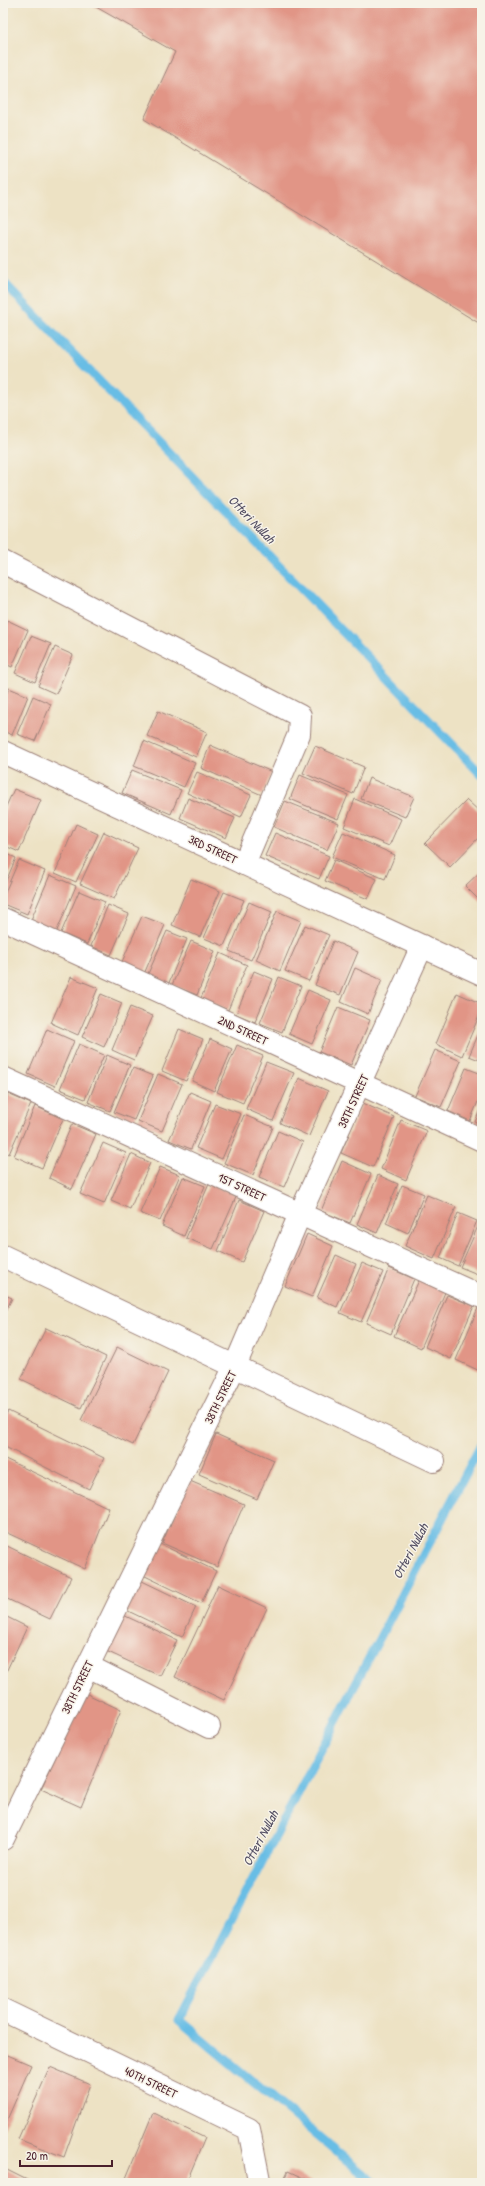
<svg xmlns="http://www.w3.org/2000/svg" width="485" height="2186" viewBox="0 0 485 2186" font-family="'Patrick Hand',sans-serif">
<rect width="100%" height="100%" fill="#f7f3e8"/>
<filter id="ink" filterUnits="userSpaceOnUse"><feTurbulence type="fractalNoise" baseFrequency=".025" numOctaves="2"/><feDisplacementMap in="SourceGraphic" scale="8" xChannelSelector="R" yChannelSelector="G"/><feConvolveMatrix kernelMatrix="1 2 1 2 8 2 1 2 1" color-interpolation-filters="sRGB"/></filter>
<filter id="wash" filterUnits="userSpaceOnUse"><feTurbulence type="fractalNoise" baseFrequency=".012" numOctaves="4" result="noise"/><feDisplacementMap in="SourceGraphic" scale="16" xChannelSelector="R" yChannelSelector="G"/><feGaussianBlur stdDeviation="0.9" result="paint"/><feColorMatrix in="noise" values="0 0 0 0 0 0 0 0 0 0 0 0 0 0 0 0 0 1.4 0 .05"/><feComposite in="paint" operator="in"/></filter>
<g filter="url(#wash)">
<rect width="100%" height="100%" fill="#ede2c4"/>
<g fill="none" stroke-linecap="round" stroke-linejoin="round">
<g stroke="#68bde5" stroke-width="9">
<path d="M 3,282 L 482,775"/>
<path d="M 374,2183 L 179,2020 L 482,1443"/>
</g>
</g>
<g id="blocks">
<g fill="#e19586">
<path d="M 89,3 L 482,3 L 482,325 L 144,119 L 175,52 Z"/>
<path d="M 7,620 L 28,630 L 12,667 L 3,663 L 3,629 Z"/>
<path d="M 31,636 L 51,644 L 35,682 L 15,673 Z"/>
<path d="M 55,647 L 73,655 L 56,694 L 38,686 Z"/>
<path d="M 9,688 L 28,696 L 12,735 L 3,731 L 3,701 Z"/>
<path d="M 33,696 L 51,704 L 35,741 L 17,734 Z"/>
<path d="M 158,711 L 207,732 L 196,757 L 147,736 Z"/>
<path d="M 144,741 L 195,763 L 184,787 L 134,766 Z"/>
<path d="M 210,745 L 272,772 L 262,795 L 201,768 Z"/>
<path d="M 315,746 L 364,767 L 353,794 L 303,773 Z"/>
<path d="M 132,770 L 181,790 L 171,814 L 122,793 Z"/>
<path d="M 197,772 L 251,795 L 241,817 L 187,793 Z"/>
<path d="M 300,775 L 348,795 L 338,819 L 290,799 Z"/>
<path d="M 369,778 L 414,797 L 405,817 L 361,799 Z"/>
<path d="M 14,789 L 41,800 L 19,852 L 3,845 L 3,813 Z"/>
<path d="M 188,798 L 235,818 L 226,838 L 180,818 Z"/>
<path d="M 355,799 L 401,819 L 389,846 L 344,827 Z"/>
<path d="M 467,800 L 482,814 L 482,834 L 450,867 L 425,843 Z"/>
<path d="M 285,801 L 339,823 L 327,850 L 274,827 Z"/>
<path d="M 76,824 L 98,834 L 76,882 L 55,873 Z"/>
<path d="M 104,832 L 138,848 L 114,899 L 80,884 Z"/>
<path d="M 343,832 L 395,855 L 385,879 L 332,857 Z"/>
<path d="M 275,833 L 329,856 L 319,879 L 265,856 Z"/>
<path d="M 3,852 L 16,858 L 3,888 Z"/>
<path d="M 19,860 L 45,871 L 27,914 L 3,904 L 3,897 Z"/>
<path d="M 334,860 L 377,879 L 368,899 L 325,881 Z"/>
<path d="M 482,870 L 482,903 L 465,886 Z"/>
<path d="M 50,875 L 76,886 L 56,933 L 30,922 Z"/>
<path d="M 191,879 L 220,891 L 200,937 L 172,925 Z"/>
<path d="M 79,891 L 105,902 L 87,944 L 61,933 Z"/>
<path d="M 224,892 L 244,900 L 224,946 L 204,938 Z"/>
<path d="M 249,902 L 272,912 L 251,960 L 229,951 Z"/>
<path d="M 108,905 L 129,914 L 111,955 L 91,946 Z"/>
<path d="M 277,911 L 301,921 L 280,971 L 256,960 Z"/>
<path d="M 142,916 L 165,925 L 144,974 L 121,964 Z"/>
<path d="M 305,925 L 329,935 L 309,981 L 285,971 Z"/>
<path d="M 167,931 L 187,939 L 168,985 L 147,976 Z"/>
<path d="M 191,941 L 215,951 L 197,995 L 172,985 Z"/>
<path d="M 333,941 L 358,952 L 340,995 L 315,985 Z"/>
<path d="M 220,953 L 247,965 L 228,1010 L 201,998 Z"/>
<path d="M 355,968 L 382,980 L 368,1014 L 341,1002 Z"/>
<path d="M 254,971 L 273,979 L 255,1022 L 236,1014 Z"/>
<path d="M 71,977 L 98,988 L 78,1035 L 51,1023 Z"/>
<path d="M 279,977 L 301,986 L 282,1032 L 260,1023 Z"/>
<path d="M 308,990 L 331,1000 L 312,1044 L 289,1034 Z"/>
<path d="M 457,993 L 482,1004 L 482,1009 L 462,1056 L 436,1044 Z"/>
<path d="M 101,994 L 122,1003 L 104,1047 L 82,1037 Z"/>
<path d="M 130,1007 L 153,1016 L 134,1060 L 112,1050 Z"/>
<path d="M 338,1007 L 370,1020 L 351,1065 L 319,1052 Z"/>
<path d="M 482,1026 L 482,1061 L 469,1056 Z"/>
<path d="M 47,1029 L 74,1041 L 55,1086 L 28,1074 Z"/>
<path d="M 179,1029 L 203,1039 L 186,1081 L 162,1071 Z"/>
<path d="M 210,1039 L 232,1049 L 214,1091 L 192,1081 Z"/>
<path d="M 79,1044 L 104,1055 L 85,1099 L 60,1089 Z"/>
<path d="M 237,1045 L 263,1056 L 243,1103 L 217,1092 Z"/>
<path d="M 435,1050 L 461,1061 L 441,1107 L 415,1096 Z"/>
<path d="M 107,1055 L 130,1065 L 110,1111 L 88,1102 Z"/>
<path d="M 266,1062 L 294,1073 L 273,1121 L 246,1109 Z"/>
<path d="M 133,1068 L 153,1076 L 134,1120 L 114,1112 Z"/>
<path d="M 466,1068 L 482,1074 L 482,1092 L 470,1121 L 448,1111 Z"/>
<path d="M 158,1074 L 182,1084 L 162,1131 L 138,1121 Z"/>
<path d="M 299,1078 L 328,1091 L 309,1136 L 280,1123 Z"/>
<path d="M 190,1092 L 211,1101 L 191,1149 L 169,1140 Z"/>
<path d="M 8,1094 L 31,1104 L 9,1154 L 3,1151 L 3,1106 Z"/>
<path d="M 362,1103 L 394,1117 L 373,1167 L 341,1153 Z"/>
<path d="M 215,1104 L 241,1114 L 222,1159 L 196,1148 Z"/>
<path d="M 482,1104 L 482,1125 L 475,1122 Z"/>
<path d="M 35,1106 L 63,1119 L 42,1168 L 14,1156 Z"/>
<path d="M 244,1115 L 273,1127 L 253,1175 L 224,1163 Z"/>
<path d="M 401,1120 L 427,1131 L 406,1180 L 381,1169 Z"/>
<path d="M 72,1124 L 96,1134 L 72,1189 L 49,1178 Z"/>
<path d="M 278,1131 L 303,1142 L 284,1187 L 259,1177 Z"/>
<path d="M 103,1143 L 126,1153 L 104,1204 L 80,1194 Z"/>
<path d="M 131,1154 L 150,1163 L 130,1209 L 111,1201 Z"/>
<path d="M 342,1161 L 371,1174 L 350,1223 L 321,1211 Z"/>
<path d="M 160,1167 L 180,1175 L 160,1221 L 140,1213 Z"/>
<path d="M 378,1175 L 398,1184 L 377,1233 L 357,1224 Z"/>
<path d="M 183,1177 L 205,1186 L 184,1236 L 162,1226 Z"/>
<path d="M 209,1184 L 237,1195 L 213,1249 L 186,1238 Z"/>
<path d="M 402,1185 L 424,1194 L 408,1233 L 386,1223 Z"/>
<path d="M 427,1195 L 456,1207 L 434,1259 L 405,1246 Z"/>
<path d="M 239,1200 L 264,1211 L 242,1262 L 218,1251 Z"/>
<path d="M 458,1213 L 477,1221 L 458,1266 L 440,1258 Z"/>
<path d="M 479,1224 L 482,1225 L 482,1271 L 480,1275 L 460,1267 Z"/>
<path d="M 307,1234 L 333,1246 L 312,1297 L 285,1286 Z"/>
<path d="M 336,1255 L 356,1264 L 337,1307 L 317,1298 Z"/>
<path d="M 362,1263 L 383,1272 L 361,1322 L 340,1313 Z"/>
<path d="M 389,1268 L 414,1279 L 391,1334 L 366,1323 Z"/>
<path d="M 420,1278 L 446,1290 L 421,1348 L 394,1336 Z"/>
<path d="M 3,1294 L 12,1298 L 3,1317 Z"/>
<path d="M 447,1295 L 474,1306 L 451,1359 L 425,1347 Z"/>
<path d="M 478,1308 L 482,1309 L 482,1372 L 456,1360 Z"/>
<path d="M 46,1328 L 106,1357 L 81,1408 L 21,1379 Z"/>
<path d="M 117,1347 L 168,1372 L 133,1445 L 81,1420 Z"/>
<path d="M 8,1411 L 104,1458 L 89,1489 L 3,1446 L 3,1420 Z"/>
<path d="M 216,1434 L 274,1460 L 257,1499 L 199,1474 Z"/>
<path d="M 3,1458 L 109,1508 L 85,1569 L 3,1531 Z"/>
<path d="M 190,1481 L 244,1504 L 217,1567 L 162,1543 Z"/>
<path d="M 158,1543 L 216,1571 L 201,1603 L 143,1575 Z"/>
<path d="M 3,1544 L 71,1577 L 50,1619 L 3,1597 Z"/>
<path d="M 140,1580 L 196,1607 L 182,1637 L 126,1610 Z"/>
<path d="M 218,1585 L 267,1608 L 224,1700 L 175,1677 Z"/>
<path d="M 121,1614 L 177,1640 L 160,1676 L 104,1650 Z"/>
<path d="M 3,1615 L 27,1627 L 6,1672 L 3,1670 Z"/>
<path d="M 85,1693 L 121,1710 L 81,1807 L 41,1789 Z"/>
<path d="M 3,2053 L 31,2065 L 3,2129 Z"/>
<path d="M 50,2067 L 90,2084 L 64,2157 L 18,2139 Z"/>
<path d="M 153,2113 L 205,2138 L 186,2183 L 124,2183 Z"/>
<path d="M 3,2168 L 33,2183 L 3,2183 Z"/>
<path d="M 288,2171 L 314,2183 L 282,2183 Z"/>
</g>
</g>
</g>
<g filter="url(#ink)">
<use href="#blocks" fill-opacity="0" stroke="#9c8078" stroke-width="1"/>
<g fill="none" stroke-linecap="round" stroke-linejoin="round">
<g stroke="#9c8078" stroke-width="24">
<g id="minor">
<path d="M 3,562 L 300,716 L 299,734 L 244,864"/>
<path d="M 3,752 L 482,974"/>
<path d="M 3,919 L 482,1140"/>
<path d="M 3,1078 L 482,1297"/>
<path d="M 88,1666 L 209,1727"/>
<path d="M 3,1839 L 235,1366 L 300,1214 L 422,946"/>
<path d="M 3,2010 L 249,2129 L 259,2180 L 257,2183"/>
</g>
</g>
<g stroke="#9c8078" stroke-width="24">
<path id="tertiary" d="M 3,1256 L 434,1461"/>
</g>
<use href="#minor" stroke="#fff" stroke-width="22"/>
<use href="#tertiary" stroke="#fff" stroke-width="22"/>
</g>
</g>
<g text-anchor="middle" dominant-baseline="central" stroke-width="3" stroke-linejoin="round" paint-order="stroke">
<g font-size="12" fill="#4a1f2b" stroke="#f7f3e8">
<text transform="translate(213 849) rotate(25)">3RD STREET</text>
<text transform="translate(243 1030) rotate(25)">2ND STREET</text>
<text transform="translate(353 1101) rotate(-65)">38TH STREET</text>
<text transform="translate(242 1187) rotate(25)">1ST STREET</text>
<text transform="translate(220 1397) rotate(-64)">38TH STREET</text>
<text transform="translate(77 1687) rotate(-64)">38TH STREET</text>
<text transform="translate(151 2082) rotate(26)">40TH STREET</text>
</g>
<g font-size="13" font-style="italic" fill="#534e63" stroke="#f7f3e8">
<text transform="translate(252 519) rotate(46)">Otteri Nullah</text>
<text transform="translate(410 1551) rotate(-62)">Otteri Nullah</text>
<text transform="translate(260 1838) rotate(-62)">Otteri Nullah</text>
</g>
</g>
<rect width="485" height="2186" fill="none" stroke="#f7f3e8" stroke-width="16"/>
<path d="M20 2160v6h92v-6" fill="none" stroke="#4a1f2b" stroke-width="2"/>
<text x="26" y="2160" font-size="12" fill="#4a1f2b" stroke="#f7f3e8" stroke-width="3" paint-order="stroke">20 m</text>
</svg>
